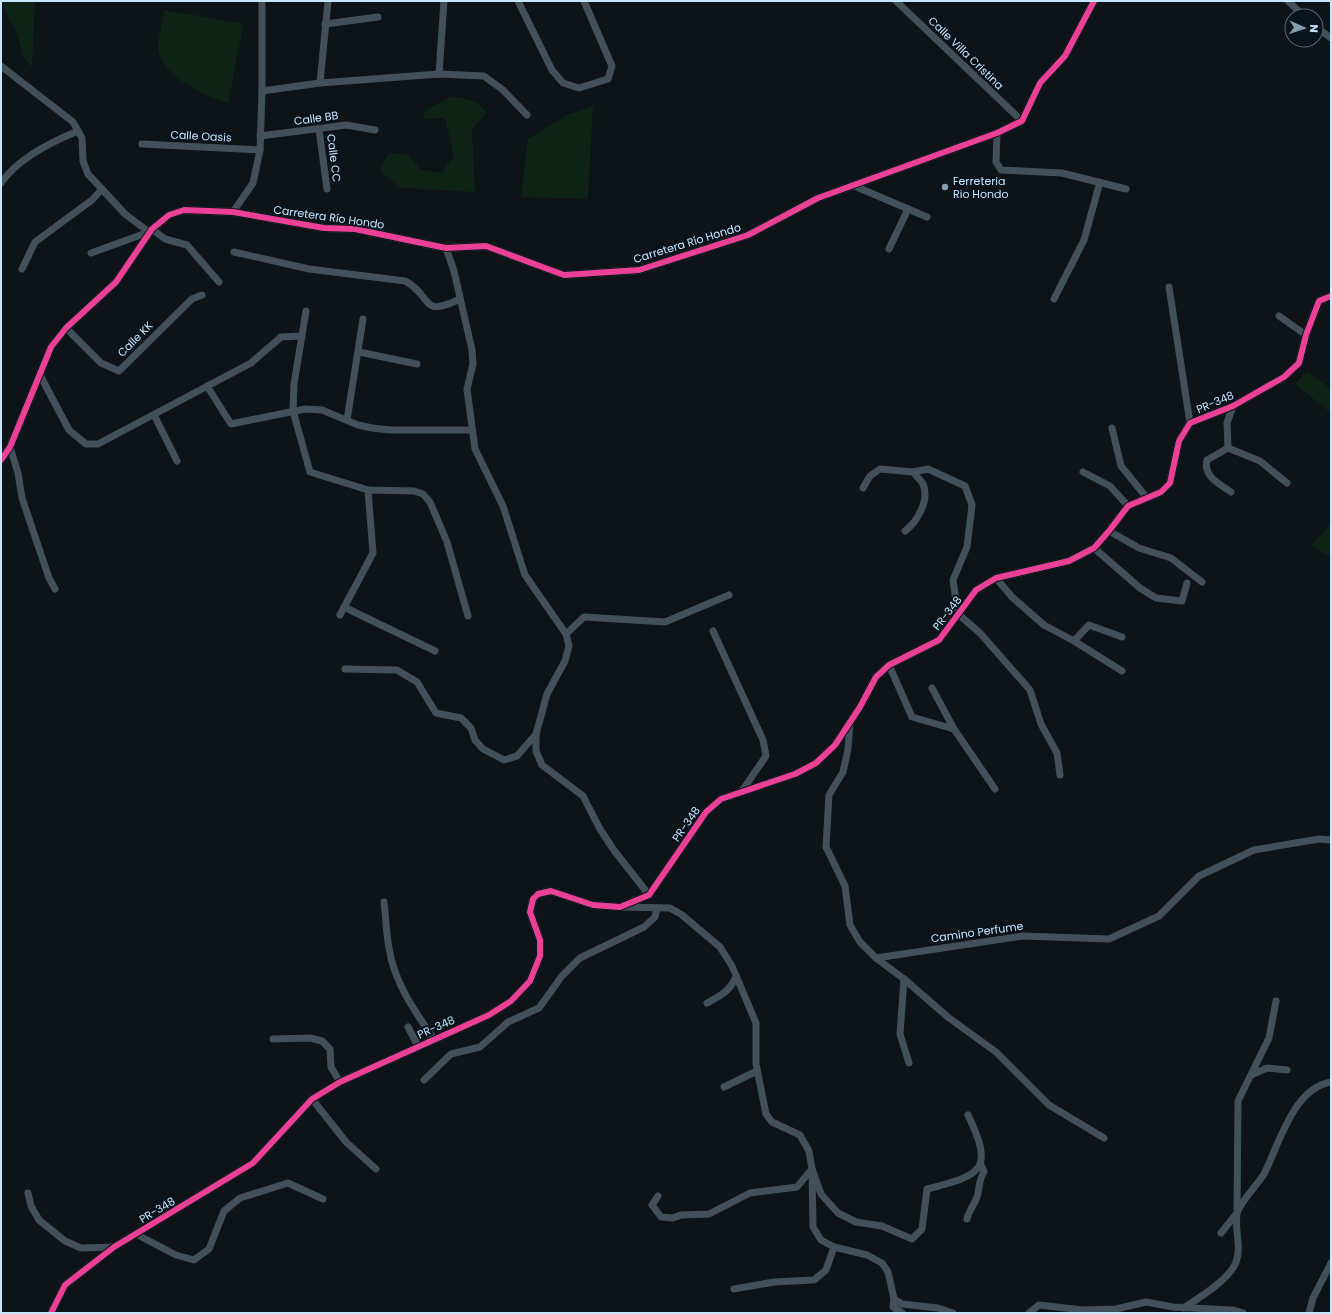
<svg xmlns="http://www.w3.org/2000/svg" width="1332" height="1314" viewBox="0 0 1332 1314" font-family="Poppins,sans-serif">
<rect width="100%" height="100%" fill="#0e1318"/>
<g fill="#0d2315">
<path d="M 2,1 L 35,1 L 32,67 L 23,56 L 15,27 L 9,20 Z"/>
<path d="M 164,10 L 241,23 L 243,27 L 228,103 C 206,97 162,76 158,50 C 157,41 163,21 164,10 Z"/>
<path d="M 452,96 L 474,101 L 487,112 L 472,130 L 475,192 L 401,188 L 380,171 L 389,153 L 408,155 L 421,170 L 441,173 L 454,156 L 445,118 L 423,119 L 426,110 Z"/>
<path d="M 593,106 L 588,199 L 521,197 L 528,139 L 567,115 Z"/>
<path d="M 1307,371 L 1331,389 L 1331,413 L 1295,384 Z"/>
<path d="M 1331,523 L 1331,557 L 1311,546 Z"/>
</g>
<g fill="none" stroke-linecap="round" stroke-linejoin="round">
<g stroke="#425159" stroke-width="7">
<path d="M 518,1 L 552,70 L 563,83 L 579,88 L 608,79 L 612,66 L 584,1"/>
<path d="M 896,1 L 1022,121"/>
<path d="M 1288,1 L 1304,16"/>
<path d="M 325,24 L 378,17"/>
<path d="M 1316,27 L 1331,38"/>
<path d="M 1,66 L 73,122 L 82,138 L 83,161 L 88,174 L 125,214 L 149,232"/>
<path d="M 439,74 L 444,1"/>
<path d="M 320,83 L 328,1"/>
<path d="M 262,91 L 320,83 L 439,74 L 484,76 L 503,90 L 527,115"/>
<path d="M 319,129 L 327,189"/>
<path d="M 997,133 L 996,162 L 1001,170 L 1062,173 L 1126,189"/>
<path d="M 260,136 L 346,125 L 375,130"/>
<path d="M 142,144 L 260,150"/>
<path d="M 1,183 C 18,158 51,142 78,131"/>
<path d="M 852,185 L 927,217"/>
<path d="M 233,212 L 253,183 L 260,150 L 262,91 L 262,1"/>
<path d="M 152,229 L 165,239 L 187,245 L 219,282"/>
<path d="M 446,248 L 454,271 L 472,350 L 473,364 L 467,389 L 475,449 L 503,506 L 525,575 L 566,634 L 569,646 L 565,661 L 547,694 L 536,734 L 536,751 L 542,765 L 583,796 L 600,829 L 613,849 L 649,895"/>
<path d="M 889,249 L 908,209"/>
<path d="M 234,252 L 309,269 L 405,281 C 433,295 419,319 460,299"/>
<path d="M 91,253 L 149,232"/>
<path d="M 22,269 L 35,242 L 92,200 L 102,189"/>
<path d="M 1169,287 L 1190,423"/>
<path d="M 1054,299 L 1084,240 L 1100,182"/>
<path d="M 306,311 L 294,384 L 293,411 L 310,472 L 368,490 L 414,491 L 423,494 L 430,502 L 447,542 L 468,616"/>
<path d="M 1279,316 L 1306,335"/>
<path d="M 66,328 L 101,363 L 119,371 L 192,299 L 202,295"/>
<path d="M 359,352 L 417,364"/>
<path d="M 40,375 L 69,430 L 86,444 L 98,444 L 251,363 L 281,337 L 302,336"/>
<path d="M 207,386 L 231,424 L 305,409 L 322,410 L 358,425 L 372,428 L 390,430 L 472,430"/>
<path d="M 154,415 L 177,461"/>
<path d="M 347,420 L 363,319"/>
<path d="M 1112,428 L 1121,466 L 1147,498"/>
<path d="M 10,447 L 18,473 L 22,498 L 49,578 L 55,589"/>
<path d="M 1228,448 L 1227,423 L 1233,406"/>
<path d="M 1083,472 L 1110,486 L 1128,506"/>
<path d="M 863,488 L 870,476 L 880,469 L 913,472 L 928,469 L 965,486 L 972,505 L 967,547 L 953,580 L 958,614 L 980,633 L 1030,690 L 1041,724 L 1057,753 L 1060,775"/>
<path d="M 1231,492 C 1220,484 1203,477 1207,460 L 1228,448 L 1260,461 L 1287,483"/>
<path d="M 905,531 C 917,522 930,500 923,484 C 921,480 916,476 913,472"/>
<path d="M 1109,531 L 1139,548 L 1171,558 L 1202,582"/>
<path d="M 1094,548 L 1140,588 L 1156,598 L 1182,601 L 1187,583"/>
<path d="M 996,578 L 1012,597 L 1044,625 L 1074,641 L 1122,671"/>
<path d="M 344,607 L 435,651"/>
<path d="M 340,615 L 373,553 L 368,490"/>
<path d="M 713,631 L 763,740 L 766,756 L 742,791"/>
<path d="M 566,634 L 584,617 L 665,622 L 729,595"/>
<path d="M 1074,641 L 1089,625 L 1122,637"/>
<path d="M 889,665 L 912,717 L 954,729 L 995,789"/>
<path d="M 345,669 L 397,670 L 417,682 L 436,713 L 461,718 L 471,728 L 475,740 L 483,749 L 504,760 L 517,756 L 536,734"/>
<path d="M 932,688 L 954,729"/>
<path d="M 850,723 L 848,749 L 843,772 L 829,795 L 826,847 L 845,886 L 850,925 L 860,942 L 876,958 L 904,979 L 949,1018 L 996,1052 L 1049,1105 L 1104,1138"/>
<path d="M 384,902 C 386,917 386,933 389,948 C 394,982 415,1012 434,1039"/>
<path d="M 622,907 L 670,908 L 682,915 L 720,947 L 732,966 L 756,1023 L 756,1064 L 766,1114 L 772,1122 L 800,1135 L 809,1151 L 812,1169 L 813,1227 L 821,1240 L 834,1247 L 867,1255 L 882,1263 L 888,1272 L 894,1299 L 902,1304 L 938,1308 L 953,1313"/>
<path d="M 876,958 L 1023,936 L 1109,939 L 1159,916 L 1199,876 L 1254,850 L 1319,839 L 1331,840"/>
<path d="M 904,979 L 900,1034 L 909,1063"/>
<path d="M 707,1003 C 720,996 730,991 736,977"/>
<path d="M 408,1027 L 418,1046"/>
<path d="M 273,1039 L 310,1038 L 322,1041 L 330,1049 L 331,1067 L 340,1082"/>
<path d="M 1251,1075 L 1267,1068 L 1287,1070"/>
<path d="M 424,1080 L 451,1054 L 480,1047 L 508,1022 L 539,1008 L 562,976 L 580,958 L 644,927 L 655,917 L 657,908"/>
<path d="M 724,1087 L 757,1071"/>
<path d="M 312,1099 L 346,1142 L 376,1169"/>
<path d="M 28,1193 L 31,1206 L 39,1220 L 65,1241 L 81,1248 L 114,1247"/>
<path d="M 658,1196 L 652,1205 L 661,1217 L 673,1218 L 681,1215 L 709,1214 L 750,1193 L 797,1187 L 812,1169 L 821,1194 L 838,1213 L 856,1222 L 882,1226 L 912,1239 L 922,1229 L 927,1189 C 981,1175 995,1171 968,1115"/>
<path d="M 967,1219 C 969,1211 974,1205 977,1197 C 980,1189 978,1180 984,1172 L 981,1165"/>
<path d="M 1221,1233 L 1237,1213 L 1238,1101 L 1269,1038 L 1276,1001"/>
<path d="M 136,1234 L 176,1255 L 194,1260 L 209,1249 L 224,1211 L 240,1198 L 288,1183 L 323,1199"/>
<path d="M 734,1289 L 774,1282 L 814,1280 L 826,1270 L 834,1247"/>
<path d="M 894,1299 L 893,1307 L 902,1313"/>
<path d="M 1184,1308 C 1201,1296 1221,1285 1233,1268 C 1244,1251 1234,1231 1237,1214 C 1238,1205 1258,1184 1264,1174 C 1279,1145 1293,1088 1331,1082"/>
<path d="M 1029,1313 L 1039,1305 L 1083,1310 L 1116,1309 L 1146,1302 L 1173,1307 L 1232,1310 L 1243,1313"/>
<path d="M 1309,1313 L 1313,1298 L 1331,1263"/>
</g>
<g stroke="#425159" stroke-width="8">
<path d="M 1,460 L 10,447 L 51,347 L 66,328 L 116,282 L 152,229 L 169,215 L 184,210 L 233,212 L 324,228 L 355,229 L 446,248 L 486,246 L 564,275 L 639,270 L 748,235 L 818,198 L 997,133 L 1022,121 L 1040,83 L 1065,56 L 1094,1"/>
<path d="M 51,1313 L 65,1285 L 114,1247 L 253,1163 L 312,1099 L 340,1082 L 489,1015 L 511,1001 L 530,981 L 540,956 L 540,940 L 530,912 L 533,899 L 538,894 L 551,891 L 593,905 L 620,907 L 649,895 L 706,812 L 721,799 L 795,774 L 816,763 L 835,745 L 860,707 L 876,677 L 889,665 L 939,640 L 976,590 L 996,578 L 1069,561 L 1094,548 L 1109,531 L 1128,506 L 1161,492 L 1170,483 L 1179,441 L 1190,423 L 1233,406 L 1284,377 L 1299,363 L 1306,335 L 1319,301 L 1331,296"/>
</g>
<g stroke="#0a131c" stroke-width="8">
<g id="cycleway">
<path d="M 1,460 L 10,447 L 51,347 L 66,328 L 116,282 L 152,229 L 169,215 L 184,210 L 233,212 L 324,228 L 355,229 L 446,248 L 486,246 L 564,275 L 639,270 L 748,235 L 818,198 L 997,133 L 1022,121 L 1040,83 L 1065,56 L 1094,1"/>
<path d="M 51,1313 L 65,1285 L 114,1247 L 253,1163 L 312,1099 L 340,1082 L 489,1015 L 511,1001 L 530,981 L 540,956 L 540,940 L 530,912 L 533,899 L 538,894 L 551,891 L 593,905 L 620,907 L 649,895 L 706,812 L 721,799 L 795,774 L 816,763 L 835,745 L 860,707 L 876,677 L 889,665 L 939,640 L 976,590 L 996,578 L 1069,561 L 1094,548 L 1109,531 L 1128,506 L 1161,492 L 1170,483 L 1179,441 L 1190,423 L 1233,406 L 1284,377 L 1299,363 L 1306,335 L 1319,301 L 1331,296"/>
</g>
</g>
<use href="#cycleway" stroke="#ea4096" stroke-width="6"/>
</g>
<circle fill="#859cae" stroke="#0a131c" stroke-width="1.5" cx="945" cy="187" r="4"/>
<g text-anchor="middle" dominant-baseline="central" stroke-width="4" stroke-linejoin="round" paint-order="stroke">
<g font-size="11" fill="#c5e6ff" stroke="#0a131c">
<text transform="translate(966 53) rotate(44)">Calle Villa Cristina</text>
<text transform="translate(316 118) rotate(-8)">Calle BB</text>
<text transform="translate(201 136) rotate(3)">Calle Oasis</text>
<text transform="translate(334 158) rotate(83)">Calle CC</text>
<text transform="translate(329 217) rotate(8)">Carretera Río Hondo</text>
<text transform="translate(687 243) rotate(-17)">Carretera Río Hondo</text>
<text transform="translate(135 339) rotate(-45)">Calle KK</text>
<text transform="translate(1215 402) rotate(-23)">PR-348</text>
<text transform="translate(947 613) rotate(-53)">PR-348</text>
<text transform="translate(686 824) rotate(-55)">PR-348</text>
<text transform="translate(977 932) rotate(-8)">Camino Perfume</text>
<text transform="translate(436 1027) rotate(-24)">PR-348</text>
<text transform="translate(157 1210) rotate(-31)">PR-348</text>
</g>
<g font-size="11" fill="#c5e6ff" stroke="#0a131c" text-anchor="start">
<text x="953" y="181">Ferreteria<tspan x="953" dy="13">Rio Hondo</tspan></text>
</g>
</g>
<rect width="1332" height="1314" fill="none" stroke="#c5e6ff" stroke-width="4"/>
<g transform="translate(1304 28) rotate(93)"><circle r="19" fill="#0a131c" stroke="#556777"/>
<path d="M0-3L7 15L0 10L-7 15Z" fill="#859cae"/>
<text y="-6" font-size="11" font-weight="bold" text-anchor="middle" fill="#c5e6ff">N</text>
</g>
</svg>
